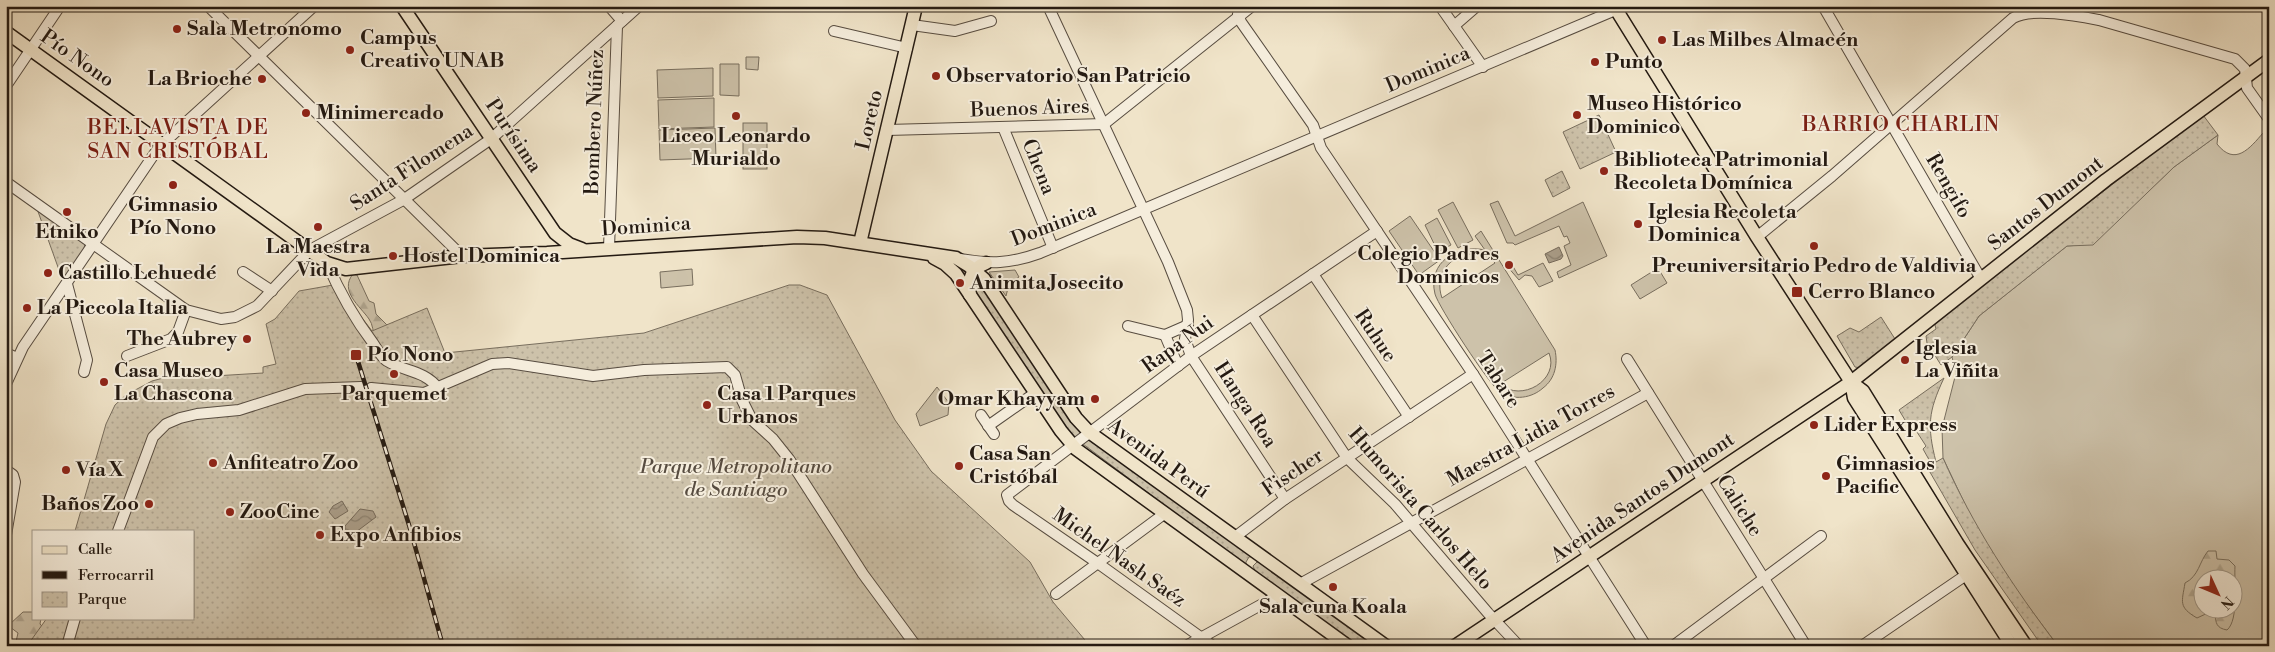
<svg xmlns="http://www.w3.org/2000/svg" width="2275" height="652" viewBox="0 0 2275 652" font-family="'Libre Bodoni',serif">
<defs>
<pattern id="forest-firs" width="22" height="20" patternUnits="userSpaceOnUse" patternTransform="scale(1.25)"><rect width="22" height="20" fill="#cdc2aa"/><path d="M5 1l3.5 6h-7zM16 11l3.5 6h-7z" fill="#b0a691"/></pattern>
<pattern id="park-dots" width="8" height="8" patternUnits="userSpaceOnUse" patternTransform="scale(1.25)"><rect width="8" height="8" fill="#cdc2aa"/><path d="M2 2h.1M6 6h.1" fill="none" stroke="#b0a691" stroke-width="1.8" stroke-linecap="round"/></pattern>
<pattern id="water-waves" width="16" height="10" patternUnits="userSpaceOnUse" patternTransform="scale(1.25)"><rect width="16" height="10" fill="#ab9f8b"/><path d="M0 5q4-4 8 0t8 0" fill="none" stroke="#8b8170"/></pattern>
</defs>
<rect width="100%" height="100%" fill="#f0e4c9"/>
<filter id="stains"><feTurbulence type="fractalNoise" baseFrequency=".004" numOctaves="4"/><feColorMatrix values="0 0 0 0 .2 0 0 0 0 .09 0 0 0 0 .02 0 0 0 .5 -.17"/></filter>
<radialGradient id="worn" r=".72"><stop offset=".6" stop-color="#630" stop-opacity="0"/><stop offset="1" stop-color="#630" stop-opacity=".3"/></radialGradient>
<g fill="#cdc2aa" stroke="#786e5e" fill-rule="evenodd">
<path d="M 746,57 L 759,57 L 758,70 L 746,69 Z"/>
<path d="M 720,64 L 739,64 L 739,96 L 720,95 Z"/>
<path d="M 713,68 L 713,96 L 658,98 L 657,70 Z"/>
<path d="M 714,98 L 714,127 L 659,129 L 658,100 Z"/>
<rect x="743" y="123" width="24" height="46"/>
<path d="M 715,128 L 716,158 L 660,160 L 659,130 Z"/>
<path d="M 2263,133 L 2269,153 L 2269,646 L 2058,646 L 2008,579 L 1971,517 L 1943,458 L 1942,428 L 1956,373 L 1952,357 L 1979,316 L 2067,246 L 2093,244 L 2174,167 L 2218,135 L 2217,144 C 2235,167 2250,148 2263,133 ZM 2202,580 L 2232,580 L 2232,610 L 2202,610 Z"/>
<path d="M 1498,201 L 1515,236 L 1583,202 L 1607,256 L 1559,278 L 1557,272 L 1571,265 L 1564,246 L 1570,243 L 1567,236 L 1564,237 L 1559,226 L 1515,245 L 1513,243 L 1507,243 L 1490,204 Z"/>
<path d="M 1453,202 L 1473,240 L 1458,248 L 1438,210 Z"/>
<path d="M 1410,216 L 1440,260 L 1419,275 L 1389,231 Z"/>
<path d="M 1437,218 L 1451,245 L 1438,252 L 1425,225 Z"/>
<path d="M 1481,231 L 1555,350 C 1558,364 1555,379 1543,388 C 1532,398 1514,401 1500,392 C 1490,386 1438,306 1435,294 C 1427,262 1458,244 1485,250 L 1475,236 ZM 1472,254 L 1490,258 L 1495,263 L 1442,298 C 1434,276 1449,255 1472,254 ZM 1549,353 C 1560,380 1521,403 1500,384 Z"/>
<path d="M 1511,263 L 1518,275 L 1543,263 L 1553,281 L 1539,287 L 1532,276 L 1525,275 L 1519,280 L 1506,265 Z"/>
<path d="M 1658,268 L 1667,283 L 1640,299 L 1631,285 Z"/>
<path d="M 692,269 L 693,285 L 661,288 L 660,272 Z"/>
<path d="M 1015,270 L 1019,277 L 1009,284 L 1006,296 L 989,272 Z"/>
<path d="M 937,387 L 949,403 L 948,415 L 920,426 L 916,414 Z"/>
</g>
<g fill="url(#forest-firs)" stroke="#786e5e" fill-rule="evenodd">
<path d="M 353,274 L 357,275 L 369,301 L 374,303 L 376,314 L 387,325 L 375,339 C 373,333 373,324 369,319 C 360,306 339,291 353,274 Z"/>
<path d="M 2208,551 L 2216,551 L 2217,559 L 2229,560 L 2235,566 C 2234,582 2239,620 2227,630 C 2216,628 2216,623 2215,614 L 2210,612 L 2197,618 C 2178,607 2182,602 2185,583 C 2199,576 2199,562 2208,551 ZM 2202,580 L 2232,580 L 2232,610 L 2202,610 Z"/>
<path d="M 23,612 L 34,612 L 34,618 L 41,618 L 40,624 L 59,646 L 15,646 L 18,633 L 10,627 L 10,624 Z"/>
</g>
<g fill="url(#park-dots)" stroke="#786e5e">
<path d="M 1599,115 L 1616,152 L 1580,169 L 1563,132 Z"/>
<path d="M 2203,115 L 2218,135 L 2174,167 L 2093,245 L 2067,246 L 1979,316 L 1952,357 L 1941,365 L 1927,343 L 1926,336 L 1936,329 L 1934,321 Z"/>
<path d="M 1562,171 L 1570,188 L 1553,197 L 1545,180 Z"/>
<path d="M 36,206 L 85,243 L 84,249 L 63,281 Z"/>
<path d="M 977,274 L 1085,432 L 1074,440 L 975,296 L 972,280 Z"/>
<path d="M 333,285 L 344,294 L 372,331 L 427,308 L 445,353 L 644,333 L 789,285 L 800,285 L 827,295 L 895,420 L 931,471 L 1030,562 L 1053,602 L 1090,646 L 27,646 L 47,618 L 194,618 L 194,531 L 75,531 L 106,424 L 115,405 L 126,395 L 152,381 L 186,372 L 214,376 L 263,373 L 263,367 L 276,364 L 266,324 L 275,319 L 299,291 Z"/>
<path d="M 1881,317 L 1895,339 L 1860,368 L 1855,367 L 1837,336 L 1850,328 L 1859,332 Z"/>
<path d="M 1944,378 C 1928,412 1927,426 1936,462 L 1943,458 C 1973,526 2013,587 2058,646 L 2042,646 L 1975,550 L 1927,467 L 1932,465 L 1923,449 L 1926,446 L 1915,429 L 1911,430 L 1899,410 Z"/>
<path d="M 1093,437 L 1255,556 L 1249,557 L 1246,562 L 1246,566 L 1083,444 Z"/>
<path d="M 1257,562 L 1265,562 L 1379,646 L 1357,646 L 1256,573 L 1253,566 Z"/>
</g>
<g fill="url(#water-waves)" stroke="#756a5b">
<path d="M 1559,247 L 1563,256 L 1561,259 L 1549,263 L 1545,254 Z"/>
<path d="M 342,501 L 348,511 L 335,519 L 329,512 L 333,506 Z"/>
<path d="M 360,509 L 373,511 L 376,517 L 356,532 L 345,532 L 345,526 Z"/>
</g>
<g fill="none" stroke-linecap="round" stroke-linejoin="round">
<g stroke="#574c40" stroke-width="12">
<g id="minor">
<path d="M 208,6 L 462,256"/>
<path d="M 609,6 L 622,21"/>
<path d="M 1048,6 L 1168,262 L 1187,310 L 1188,320 L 1185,339 L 1191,356 L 1285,499"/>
<path d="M 1241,6 L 1238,14 L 1241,22 L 1313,125 L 1321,148 L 1473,374 L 1646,646"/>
<path d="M 1440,6 L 1483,67"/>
<path d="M 1823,6 L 1981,279"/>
<path d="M 912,25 L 955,31 L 991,21"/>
<path d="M 1454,26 L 1477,6"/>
<path d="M 834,31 L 907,48"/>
<path d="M 6,86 L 60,6"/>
<path d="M 1003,127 L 1053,248"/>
<path d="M 887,130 L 1104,124 L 1252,6"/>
<path d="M 6,182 L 186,310 L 221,319 L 235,317 L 257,306 L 310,250 L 403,200 L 491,139 L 639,6"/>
<path d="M 1757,237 L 1832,176 L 2013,18 C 2032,7 2078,16 2099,20 L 2235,59 L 2245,69 L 2247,88 L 2269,119"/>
<path d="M 609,248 L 617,26"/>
<path d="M 960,259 C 990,264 1010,264 1040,253 L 1625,6"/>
<path d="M 327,263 C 339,291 354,318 373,343 C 377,349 381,357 387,361 C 405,372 424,370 438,388"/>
<path d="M 243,272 L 272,291"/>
<path d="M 1313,274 L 1409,417"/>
<path d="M 67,284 L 87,360 L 84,372"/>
<path d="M 1252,315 L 1347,458 L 1395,504 L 1488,613 L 1519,646"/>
<path d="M 1128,326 L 1165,335"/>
<path d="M 1165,335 L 1178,366"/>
<path d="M 1165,335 L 1188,325"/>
<path d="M 6,353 L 17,358"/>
<path d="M 127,356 L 171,339 L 178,332 L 186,310"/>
<path d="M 1627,359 L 1806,646"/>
<path d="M 6,384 L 23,347 L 159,147 L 314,6"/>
<path d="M 371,388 L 424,393 L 492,364 L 508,363 L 593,376 L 644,370 L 727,367 L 735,375 L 742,400 L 752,420 L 773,439 L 789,459 L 863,574 L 916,646"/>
<path d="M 981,415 L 994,434"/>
<path d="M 988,426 L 1035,393"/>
<path d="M 6,470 L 13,475 L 15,482 L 6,535"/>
<path d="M 118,531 L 153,437 L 166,424 L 180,418 L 197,414 L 239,410 L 305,389 L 361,387"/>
<path d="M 1235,537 L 1285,499 L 1473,374"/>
<path d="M 1300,584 L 1648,393"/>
<path d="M 1056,594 L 1164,514"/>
<path d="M 67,646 L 75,618"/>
<path d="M 1186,646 L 1277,596"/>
<path d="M 1213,646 L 1099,564 L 1013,505 L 1009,501 L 1007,495 L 1191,356 L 1377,231"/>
<path d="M 1673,646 L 1821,536"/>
<path d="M 1862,646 L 1966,575"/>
</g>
</g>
<g stroke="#241a12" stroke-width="15">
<g id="major">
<path d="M 402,6 L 555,233 L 569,244 L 582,249"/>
<path d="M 1614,6 L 1757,237 L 1851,382 L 1863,391 L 1957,543 L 2026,646"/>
<path d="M 6,32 L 327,263 L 346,269 L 462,256 L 547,253 L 797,237 L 825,238 L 956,258 L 969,266 L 984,279 L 1076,418 L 1089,432 L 1386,646"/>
<path d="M 860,243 L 916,6"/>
<path d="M 934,258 L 945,264 L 956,274 L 1061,431 L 1076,449 L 1348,646"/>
<path d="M 970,295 C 967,280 972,268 986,263"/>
<path d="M 1851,382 L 1854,398 L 2012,646"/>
<path d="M 1455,646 L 1851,382 L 2106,180 L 2269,60"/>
</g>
</g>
<use href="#minor" stroke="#f5eddc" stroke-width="10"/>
<use href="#major" stroke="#f0e4c9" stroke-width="12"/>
<g stroke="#241a12" stroke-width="4.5">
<path id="rail" d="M 356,355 L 409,525 L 443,646"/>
</g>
<use href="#rail" stroke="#f5eddc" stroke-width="2.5" stroke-dasharray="8" stroke-linecap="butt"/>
</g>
<g fill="#8f2418" stroke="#f5eddc" stroke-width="2">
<circle cx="177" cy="29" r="5"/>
<circle cx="1662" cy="40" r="5"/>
<circle cx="350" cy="50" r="5"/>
<circle cx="1595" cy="62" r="5"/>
<circle cx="936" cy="76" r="5"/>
<circle cx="262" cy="79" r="5"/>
<circle cx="306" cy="113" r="5"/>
<circle cx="1577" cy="115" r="5"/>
<circle cx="736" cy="116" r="5"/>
<circle cx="1604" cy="171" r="5"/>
<circle cx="173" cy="185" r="5"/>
<circle cx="67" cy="212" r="5"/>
<circle cx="1638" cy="224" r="5"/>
<circle cx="318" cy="227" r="5"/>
<circle cx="1814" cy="246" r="5"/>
<circle cx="393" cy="256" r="5"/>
<circle cx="1509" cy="265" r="5"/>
<circle cx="48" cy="273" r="5"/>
<circle cx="960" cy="283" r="5"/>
<rect x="1791" y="286" width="12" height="12" rx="2.5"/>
<circle cx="27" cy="308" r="5"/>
<circle cx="247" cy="339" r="5"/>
<rect x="350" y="349" width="12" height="12" rx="2.5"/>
<circle cx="1905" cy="360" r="5"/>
<circle cx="394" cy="374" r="5"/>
<circle cx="104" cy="382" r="5"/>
<circle cx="1095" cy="399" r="5"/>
<circle cx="707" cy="405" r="5"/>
<circle cx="1814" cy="425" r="5"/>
<circle cx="213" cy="463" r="5"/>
<circle cx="959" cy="466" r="5"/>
<circle cx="66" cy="470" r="5"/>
<circle cx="1826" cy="476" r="5"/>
<circle cx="149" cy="504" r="5"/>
<circle cx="230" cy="512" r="5"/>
<circle cx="320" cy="535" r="5"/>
<circle cx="1333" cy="587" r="5"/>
</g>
<g text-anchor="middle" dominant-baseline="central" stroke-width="4" stroke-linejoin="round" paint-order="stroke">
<g font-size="20" font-weight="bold" fill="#241a12" stroke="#f5eddc" text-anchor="start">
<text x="187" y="29">Sala Metronomo</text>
<text x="360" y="38">Campus<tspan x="360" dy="23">Creativo UNAB</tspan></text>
<text x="1672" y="40">Las Milbes Almacén</text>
<text x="1605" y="62">Punto</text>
<text x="946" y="76">Observatorio San Patricio</text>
<text x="252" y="79" text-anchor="end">La Brioche</text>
<text x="1587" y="104">Museo Histórico<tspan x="1587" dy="23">Dominico</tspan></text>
<text x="316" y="113">Minimercado</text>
<text x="736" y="136" text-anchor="middle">Liceo Leonardo<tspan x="736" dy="23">Murialdo</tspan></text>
<text x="1614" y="160">Biblioteca Patrimonial<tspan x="1614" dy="23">Recoleta Domínica</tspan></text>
<text x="173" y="205" text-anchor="middle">Gimnasio<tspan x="173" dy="23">Pío Nono</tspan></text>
<text x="1648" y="212">Iglesia Recoleta<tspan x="1648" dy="23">Dominica</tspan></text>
<text x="67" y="232" text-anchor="middle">Etniko</text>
<text x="318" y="247" text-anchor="middle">La Maestra<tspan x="318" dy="23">Vida</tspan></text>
<text x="1499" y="254" text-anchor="end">Colegio Padres<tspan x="1499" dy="23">Dominicos</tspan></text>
<text x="403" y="256">Hostel Dominica</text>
<text x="1814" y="266" text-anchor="middle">Preuniversitario Pedro de Valdivia</text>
<text x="58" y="273">Castillo Lehuedé</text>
<text x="970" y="283">Animita Josecito</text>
<text x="1808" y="292">Cerro Blanco</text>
<text x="37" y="308">La Piccola Italia</text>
<text x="237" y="339" text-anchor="end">The Aubrey</text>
<text x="1915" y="348">Iglesia<tspan x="1915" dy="23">La Viñita</tspan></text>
<text x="367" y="355">Pío Nono</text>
<text x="114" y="371">Casa Museo<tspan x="114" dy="23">La Chascona</tspan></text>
<text x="394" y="394" text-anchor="middle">Parquemet</text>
<text x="717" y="394">Casa 1 Parques<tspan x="717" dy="23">Urbanos</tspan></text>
<text x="1085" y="399" text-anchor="end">Omar Khayyam</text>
<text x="1824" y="425">Lider Express</text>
<text x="969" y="454">Casa San<tspan x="969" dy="23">Cristóbal</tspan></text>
<text x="223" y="463">Anfiteatro Zoo</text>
<text x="1836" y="464">Gimnasios<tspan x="1836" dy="23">Pacific</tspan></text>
<text x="76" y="470">Vía X</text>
<text x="139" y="504" text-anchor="end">Baños Zoo</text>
<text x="240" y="512">ZooCine</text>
<text x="330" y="535">Expo Anfibios</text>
<text x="1333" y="607" text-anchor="middle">Sala cuna Koala</text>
</g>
<g font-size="20" fill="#241a12" stroke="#f5eddc">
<text transform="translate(77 59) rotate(35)">Pío Nono</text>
<text transform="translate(1428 70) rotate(-23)">Dominica</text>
<text transform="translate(1030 109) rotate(-2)">Buenos Aires</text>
<text transform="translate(870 120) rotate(-77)">Loreto</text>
<text transform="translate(595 122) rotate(-88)">Bombero Núñez</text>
<text transform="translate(513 136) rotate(56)">Purísima</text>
<text transform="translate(1038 167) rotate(68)">Chena</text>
<text transform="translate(412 168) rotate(-33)">Santa Filomena</text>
<text transform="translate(1948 186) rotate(60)">Rengifo</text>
<text transform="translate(2046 204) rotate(-38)">Santos Dumont</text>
<text transform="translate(1054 225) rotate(-21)">Dominica</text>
<text transform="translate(646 227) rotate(-4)">Dominica</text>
<text transform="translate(1375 336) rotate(56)">Ruhue</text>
<text transform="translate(1178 345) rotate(-36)">Rapa Nui</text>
<text transform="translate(1498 380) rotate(57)">Tabare</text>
<text transform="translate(1245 405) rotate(57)">Hanga Roa</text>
<text transform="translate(1531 436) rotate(-29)">Maestra Lidia Torres</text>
<text transform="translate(1158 459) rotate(36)">Avenida Perú</text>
<text transform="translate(1293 473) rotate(-34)">Fischer</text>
<text transform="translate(1643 498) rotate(-34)">Avenida Santos Dumont</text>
<text transform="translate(1739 506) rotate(58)">Caliche</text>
<text transform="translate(1420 509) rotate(49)">Humorista Carlos Helo</text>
<text transform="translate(1119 558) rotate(35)">Michel Nash Saéz</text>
</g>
<g font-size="20" font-style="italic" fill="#574c40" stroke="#f5eddc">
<text x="736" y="467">Parque Metropolitano<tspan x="736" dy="23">de Santiago</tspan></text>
</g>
<g font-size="21" letter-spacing="1" fill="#7a1f14" stroke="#f5eddc">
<text x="1901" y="125">BARRIO CHARLIN</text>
<text x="178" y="128">BELLAVISTA DE<tspan x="178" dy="24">SAN CRISTÓBAL</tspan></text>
</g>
</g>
<rect width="2275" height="652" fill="none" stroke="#f0e4c9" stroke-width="25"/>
<rect x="8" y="8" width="2260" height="637" fill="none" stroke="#241a12" stroke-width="2.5"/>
<rect x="12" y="12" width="2250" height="627" fill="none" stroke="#241a12"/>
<rect x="32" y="530" width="162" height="90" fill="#f5eddc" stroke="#a1998b"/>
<rect x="42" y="546" width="25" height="8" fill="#f0e4c9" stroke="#a1998b"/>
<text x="78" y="554" font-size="15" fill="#241a12">Calle</text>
<rect x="42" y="571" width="25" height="8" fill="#241a12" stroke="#a1998b"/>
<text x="78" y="580" font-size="15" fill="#241a12">Ferrocarril</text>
<rect x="42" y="592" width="25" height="15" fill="url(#park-dots)" stroke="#a1998b"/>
<text x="78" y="604" font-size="15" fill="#241a12">Parque</text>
<g transform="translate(2218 594) rotate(134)"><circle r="24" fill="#f5eddc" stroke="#a1998b"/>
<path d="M0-4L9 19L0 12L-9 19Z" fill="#8f2418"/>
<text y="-8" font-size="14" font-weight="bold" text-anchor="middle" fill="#241a12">N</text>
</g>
<rect width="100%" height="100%" filter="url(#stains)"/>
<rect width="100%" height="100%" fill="url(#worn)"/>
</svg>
